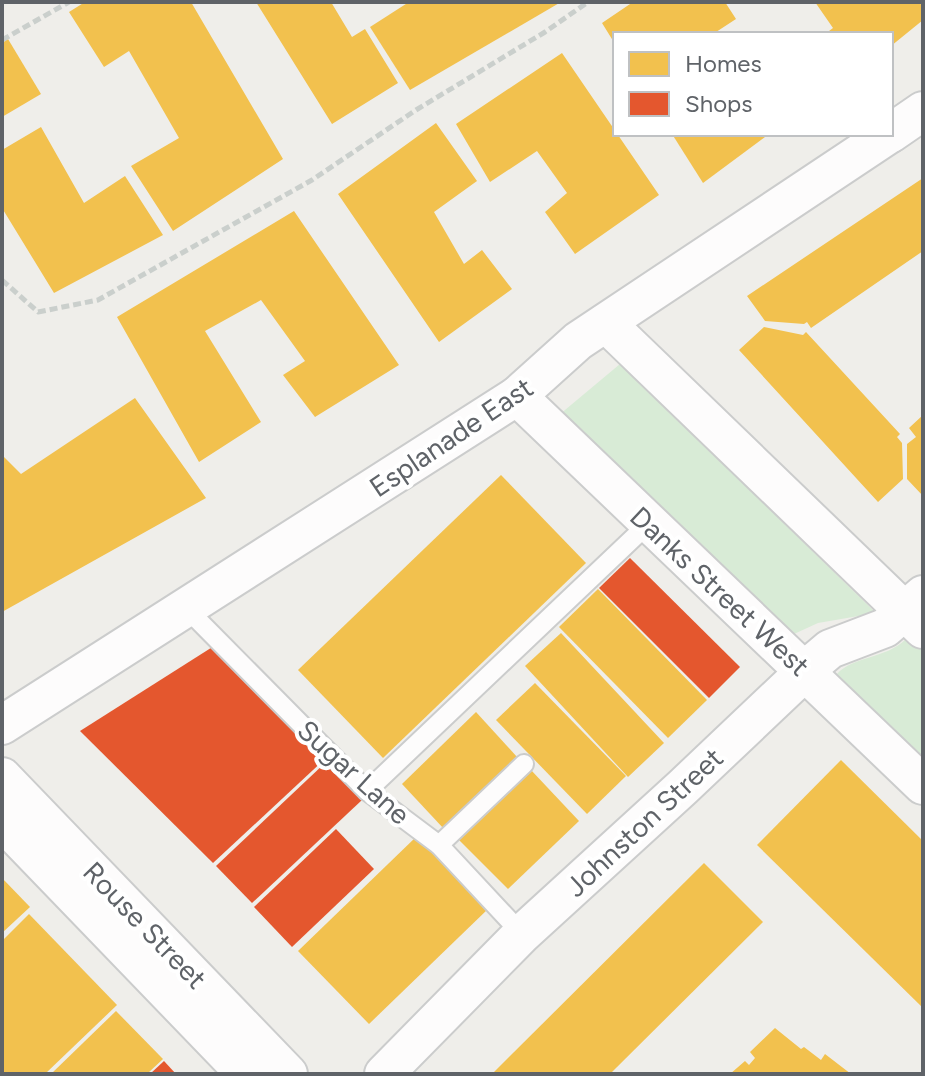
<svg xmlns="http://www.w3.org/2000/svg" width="925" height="1076" viewBox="0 0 925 1076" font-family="Figtree,sans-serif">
<rect width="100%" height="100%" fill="#efeeea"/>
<g fill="#d8ebd6">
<path d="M 620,364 L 876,613 L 818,623 L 794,634 L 559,415 Z"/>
<path d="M 906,639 L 913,639 L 923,650 L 923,765 L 838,680 L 837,674 C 853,656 886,659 906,639 Z"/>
</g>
<g fill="#f2c14e">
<path d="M 85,2 L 191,2 L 283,159 L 173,231 L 131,166 L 179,138 L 129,51 L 104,67 L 69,12 Z"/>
<path d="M 256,2 L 331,2 L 352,37 L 365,29 L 398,83 L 332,124 Z"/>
<path d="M 409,2 L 561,2 L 410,90 L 370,27 Z"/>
<path d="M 633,2 L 725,2 L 736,19 L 713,34 L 615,34 L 615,44 L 602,23 Z"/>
<path d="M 815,2 L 919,2 L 923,7 L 923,20 L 891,46 L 891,34 L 825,34 L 833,28 Z"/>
<path d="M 8,39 L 41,94 L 2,117 L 2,43 Z"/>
<path d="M 562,53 L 659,195 L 575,254 L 545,212 L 567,193 L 537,151 L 490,182 L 456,124 Z"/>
<path d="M 436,123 L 477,181 L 434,212 L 464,264 L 482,250 L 512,289 L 439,342 L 338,194 Z"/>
<path d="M 41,127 L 84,203 L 125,176 L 163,235 L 54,293 L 2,208 L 2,150 Z"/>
<path d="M 672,134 L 769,134 L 703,183 Z"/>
<path d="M 923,178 L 923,251 L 811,328 L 807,322 L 804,324 L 765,321 L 747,296 Z"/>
<path d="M 294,211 L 399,365 L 315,417 L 283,375 L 305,361 L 261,300 L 205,331 L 261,422 L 199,462 L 117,317 Z"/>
<path d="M 764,327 L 803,335 L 806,332 L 900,434 L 897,437 L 902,443 L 903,479 L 878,502 L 739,350 Z"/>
<path d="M 135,398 L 206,498 L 2,612 L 2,455 L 21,474 Z"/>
<path d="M 923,415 L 923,496 L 907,479 L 907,444 L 916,437 L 909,428 Z"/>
<path d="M 501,475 L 586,563 L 383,758 L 298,670 Z"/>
<path d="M 598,589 L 707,700 L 668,738 L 559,627 Z"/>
<path d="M 561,633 L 664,743 L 628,777 L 525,666 Z"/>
<path d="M 535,683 L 626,776 L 587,814 L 496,720 Z"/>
<path d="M 476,712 L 518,758 L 444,829 L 402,784 Z"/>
<path d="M 841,760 L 923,841 L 923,1008 L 757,845 Z"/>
<path d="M 531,770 L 579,821 L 508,889 L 459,840 Z"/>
<path d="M 417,836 L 488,909 L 369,1024 L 298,951 Z"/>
<path d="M 704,863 L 763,922 L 610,1074 L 492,1074 Z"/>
<path d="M 2,878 L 30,907 L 2,933 Z"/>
<path d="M 29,914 L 117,1005 L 45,1074 L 2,1074 L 2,941 Z"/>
<path d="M 116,1011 L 163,1059 L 147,1074 L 51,1074 Z"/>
<path d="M 775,1028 L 801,1049 L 804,1047 L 821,1060 L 825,1054 L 851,1074 L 730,1074 L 745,1061 L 749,1065 L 755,1058 L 750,1052 Z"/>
</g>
<g fill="#e4572e">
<path d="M 630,558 L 740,667 L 709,698 L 599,588 Z"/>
<path d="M 214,646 L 327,757 L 213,863 L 80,731 Z"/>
<path d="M 326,762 L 362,800 L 252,903 L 216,866 Z"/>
<path d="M 336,829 L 374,869 L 292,947 L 254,907 Z"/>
<path d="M 164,1061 L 176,1074 L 150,1074 Z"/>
</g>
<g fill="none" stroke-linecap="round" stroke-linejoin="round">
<g stroke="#cbcccc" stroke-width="22">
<g id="service">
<path d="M 186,608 L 367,791 L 439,845 L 522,934"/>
<path d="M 367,791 L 648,524"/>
<path d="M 439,845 L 524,764"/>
</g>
</g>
<g stroke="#cbcccc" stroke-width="42">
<g id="minor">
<path d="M 891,133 L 923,111"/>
<path d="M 606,323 L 923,629"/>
<path d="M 517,396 L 923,785"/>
<path d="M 2,725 L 517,396 L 578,341 L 889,134"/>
<path d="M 2,777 L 288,1074"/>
<path d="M 2,821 L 246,1074"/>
<path d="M 384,1074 L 522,934 L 683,787 L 817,660 L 830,649 L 885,628 L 923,595"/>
</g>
</g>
<g stroke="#cacfcc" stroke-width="5" stroke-dasharray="8 4" stroke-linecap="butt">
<path d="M 2,40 L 69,2"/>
<path d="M 2,280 L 38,312 L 98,300 L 312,180 L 416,110 L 545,32 L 588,2"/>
</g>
<use href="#service" stroke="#fdfcfc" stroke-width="18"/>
<use href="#minor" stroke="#fdfcfc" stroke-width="38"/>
</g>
<g text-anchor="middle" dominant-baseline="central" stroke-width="8" stroke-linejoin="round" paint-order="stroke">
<g font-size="28" fill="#5f6368" stroke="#fff">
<text transform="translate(451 437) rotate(-34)">Esplanade East</text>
<text transform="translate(720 591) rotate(43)">Danks Street West</text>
<text transform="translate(354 772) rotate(42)">Sugar Lane</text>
<text transform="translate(644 822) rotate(-43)">Johnston Street</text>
<text transform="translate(145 925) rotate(46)">Rouse Street</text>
</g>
</g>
<rect width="925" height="1076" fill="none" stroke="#5f6368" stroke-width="8"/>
<rect x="613" y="32" width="280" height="104" fill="#ffffff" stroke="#bfc1c3" stroke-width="2"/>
<rect x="629" y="52" width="40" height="24" fill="#f2c14e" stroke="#bfc1c3" stroke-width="2"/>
<text x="685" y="72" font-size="24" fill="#5f6368">Homes</text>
<rect x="629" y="92" width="40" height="24" fill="#e4572e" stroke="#bfc1c3" stroke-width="2"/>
<text x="685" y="112" font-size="24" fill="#5f6368">Shops</text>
</svg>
